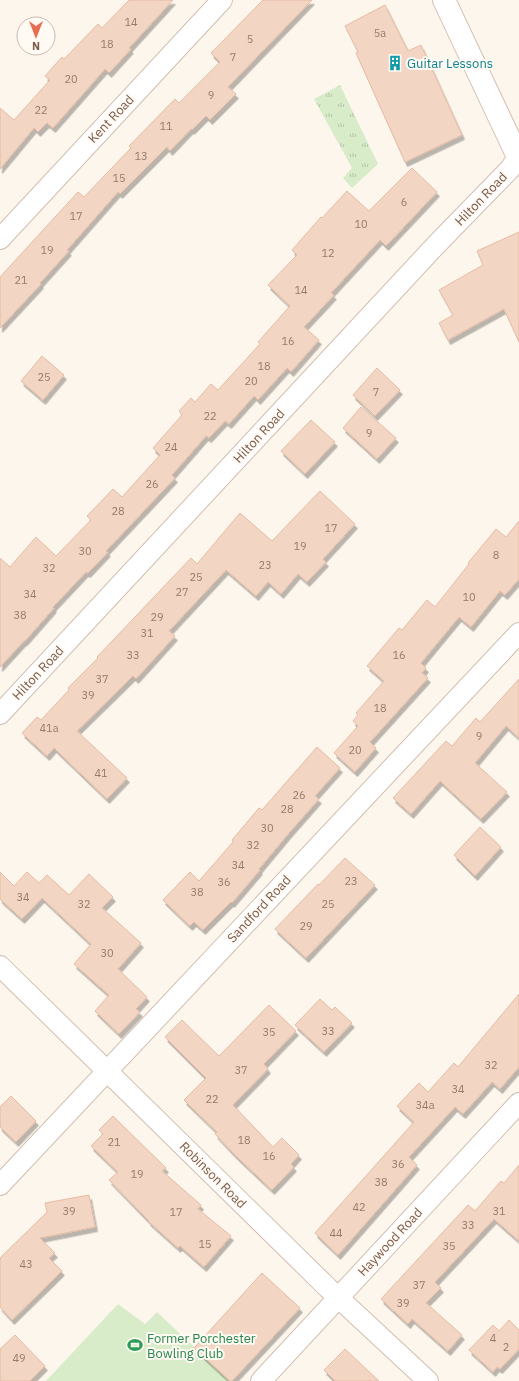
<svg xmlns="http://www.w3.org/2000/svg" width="519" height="1381" viewBox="0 0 519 1381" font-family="'IBM Plex Sans',sans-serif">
<defs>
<pattern id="grass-tufts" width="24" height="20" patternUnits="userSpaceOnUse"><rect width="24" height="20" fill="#d8ecc9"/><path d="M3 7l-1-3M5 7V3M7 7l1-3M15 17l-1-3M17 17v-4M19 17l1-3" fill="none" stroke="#b4c2a5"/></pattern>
<filter id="shadow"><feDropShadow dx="2.5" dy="4.5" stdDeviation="0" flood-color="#0004"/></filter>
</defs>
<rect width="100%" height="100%" fill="#fdf6ec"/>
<path fill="url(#grass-tufts)" d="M 340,85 L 378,164 L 352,188 L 343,178 L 352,168 L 314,99 Z"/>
<path fill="#d8ecc9" d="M 118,1304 L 145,1324 L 157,1312 L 230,1381 L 46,1381 Z"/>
<g fill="#f3d5c3" stroke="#e6bba3" filter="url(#shadow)">
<path d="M 129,0 L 173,0 L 129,48 L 131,49 L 109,73 L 105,69 L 53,128 L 47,123 L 38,132 L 34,128 L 0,169 L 0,108 L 14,120 L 50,80 L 45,76 L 62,57 L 64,59 L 98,24 L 102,28 Z"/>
<path d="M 263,0 L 312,0 L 228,87 L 236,94 L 210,120 L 206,116 L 192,130 L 191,129 L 170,151 L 167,147 L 120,194 L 118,192 L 67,250 L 69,251 L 40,283 L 41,284 L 0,328 L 0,277 L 78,192 L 84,197 L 131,148 L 129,146 L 175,99 L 179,103 L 220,62 L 211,53 Z"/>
<path d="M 385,5 L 408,51 L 421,45 L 462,135 L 405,162 L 356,53 L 358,52 L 345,26 Z"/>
<path d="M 412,168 L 437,192 L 386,246 L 380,240 L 331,293 L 334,295 L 304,327 L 319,340 L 291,372 L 287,368 L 258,400 L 254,396 L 229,424 L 225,421 L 209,438 L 206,436 L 172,475 L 175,478 L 106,551 L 108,552 L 88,573 L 86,572 L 53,607 L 54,608 L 25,641 L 24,641 L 0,667 L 0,558 L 10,567 L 36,537 L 56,556 L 91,520 L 87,516 L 113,489 L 122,497 L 160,455 L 153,448 L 182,415 L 179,411 L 191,398 L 195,402 L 211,384 L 218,390 L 260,344 L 258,342 L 290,306 L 268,285 L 297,255 L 292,250 L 321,217 L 322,218 L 347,191 L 369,211 Z"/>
<path d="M 519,232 L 519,342 L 504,309 L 448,340 L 439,323 L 453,315 L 439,290 L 483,265 L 477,251 Z"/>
<path d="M 42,356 L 64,375 L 43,400 L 21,381 Z"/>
<path d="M 377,368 L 400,390 L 375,416 L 353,395 Z"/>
<path d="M 361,407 L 396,438 L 377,459 L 343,428 Z"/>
<path d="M 311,420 L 335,442 L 305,474 L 281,451 Z"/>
<path d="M 320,491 L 355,524 L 323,559 L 326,562 L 307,582 L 298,574 L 281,594 L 268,582 L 256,596 L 226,570 L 169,631 L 175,636 L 136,679 L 133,676 L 77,731 L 127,778 L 107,799 L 54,748 L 47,756 L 22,733 L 37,717 L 41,720 L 69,690 L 68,688 L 98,658 L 97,657 L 191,558 L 197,564 L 240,513 L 272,541 Z"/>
<path d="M 519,521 L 519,579 L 505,595 L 500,591 L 471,627 L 459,617 L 421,663 L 426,668 L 422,673 L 428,678 L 370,742 L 376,748 L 355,772 L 334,753 L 358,726 L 353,721 L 358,715 L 356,713 L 384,681 L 367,666 L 399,628 L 402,630 L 427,600 L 435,607 L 469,564 L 468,563 L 496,529 L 506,537 Z"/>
<path d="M 519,679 L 519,738 L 506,726 L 475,763 L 507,792 L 481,819 L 440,781 L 411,814 L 393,798 L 446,741 L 452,746 L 476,718 L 480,722 Z"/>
<path d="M 317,747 L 340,768 L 315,796 L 319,799 L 289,833 L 259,869 L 260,870 L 232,903 L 231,902 L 203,930 L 194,922 L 190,926 L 163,900 L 190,872 L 199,881 L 233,842 L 232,840 L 259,808 L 262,810 Z"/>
<path d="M 480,827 L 501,847 L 475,876 L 454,855 Z"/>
<path d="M 345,858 L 375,885 L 306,958 L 275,929 L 318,884 L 319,885 Z"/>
<path d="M 0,872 L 14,886 L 27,872 L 39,883 L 47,875 L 69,895 L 89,874 L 113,897 L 102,908 L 141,943 L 118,969 L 147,997 L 136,1009 L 140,1012 L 119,1034 L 95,1011 L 109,995 L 74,964 L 91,944 L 42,898 L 22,919 L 0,899 Z"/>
<path d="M 519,994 L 519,1067 L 500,1089 L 492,1082 L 463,1114 L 455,1107 L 409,1157 L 417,1165 L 338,1255 L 315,1233 L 414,1122 L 397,1106 L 419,1083 L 428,1092 L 454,1063 L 458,1067 Z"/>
<path d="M 320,999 L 332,1010 L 335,1007 L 352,1023 L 324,1052 L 295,1025 Z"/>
<path d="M 269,1005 L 296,1031 L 264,1064 L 268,1069 L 233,1105 L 273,1147 L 282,1138 L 299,1155 L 291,1164 L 294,1167 L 272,1190 L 237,1157 L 215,1134 L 217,1132 L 184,1100 L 206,1078 L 165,1037 L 182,1020 L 219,1056 Z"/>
<path d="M 11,1096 L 36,1121 L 16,1142 L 0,1127 L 0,1107 Z"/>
<path d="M 113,1116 L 166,1168 L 162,1171 L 201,1205 L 198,1209 L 231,1236 L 204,1267 L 180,1246 L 178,1248 L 148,1221 L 149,1221 L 109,1180 L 118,1172 L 91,1146 L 103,1134 L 99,1130 Z"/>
<path d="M 519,1165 L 519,1241 L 494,1219 L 435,1282 L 441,1288 L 426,1303 L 462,1335 L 448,1351 L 412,1319 L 408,1324 L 381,1299 L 468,1205 L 475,1211 L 501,1181 L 504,1183 Z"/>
<path d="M 89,1195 L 95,1227 L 40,1238 L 55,1253 L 49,1258 L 62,1271 L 12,1320 L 0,1307 L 0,1258 L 47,1212 L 45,1203 Z"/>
<path d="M 262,1273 L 300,1308 L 232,1381 L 230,1381 L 194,1348 Z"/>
<path d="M 509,1320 L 519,1330 L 519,1349 L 500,1369 L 497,1367 L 493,1372 L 469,1350 L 493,1325 L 499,1331 Z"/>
<path d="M 15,1335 L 45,1366 L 30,1381 L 0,1381 L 0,1349 Z"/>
<path d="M 345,1349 L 379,1381 L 335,1381 L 324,1370 Z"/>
</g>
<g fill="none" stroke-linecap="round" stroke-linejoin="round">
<g stroke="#d1beb0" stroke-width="22">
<g id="street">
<path d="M 0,239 L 222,0"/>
<path d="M 0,714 L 435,246 L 510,169 L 518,157"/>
<path d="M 0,966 L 328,1288 L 428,1381"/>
<path d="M 0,1185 L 519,633"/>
<path d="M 261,1381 L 519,1103"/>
</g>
</g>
<g stroke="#d6c0b0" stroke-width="24">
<path id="secondary" d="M 444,0 L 519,159"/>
</g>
<use href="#street" stroke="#fff" stroke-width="20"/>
<use href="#secondary" stroke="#fff" stroke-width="22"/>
</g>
<defs>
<g id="building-bare" transform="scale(1.2)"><path d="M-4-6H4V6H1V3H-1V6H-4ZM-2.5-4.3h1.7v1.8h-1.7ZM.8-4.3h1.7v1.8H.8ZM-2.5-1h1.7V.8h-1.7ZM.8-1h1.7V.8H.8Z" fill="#0f9aa8" stroke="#fffaf3" stroke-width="2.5" paint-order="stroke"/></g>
<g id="stadium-bare" transform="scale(1.2)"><path d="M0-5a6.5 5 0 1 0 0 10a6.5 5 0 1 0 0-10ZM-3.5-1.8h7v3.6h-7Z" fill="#2e9e5b" stroke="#fffaf3" stroke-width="2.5" paint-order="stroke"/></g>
</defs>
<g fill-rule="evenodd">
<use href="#building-bare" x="395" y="63"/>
<use href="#stadium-bare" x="135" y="1345"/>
</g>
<g text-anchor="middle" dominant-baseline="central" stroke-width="4" stroke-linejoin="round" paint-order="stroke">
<g font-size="11" fill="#987a6a">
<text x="131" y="22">14</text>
<text x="380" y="33">5a</text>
<text x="250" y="39">5</text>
<text x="107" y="44">18</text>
<text x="233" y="57">7</text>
<text x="71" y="79">20</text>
<text x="211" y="95">9</text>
<text x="41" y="110">22</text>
<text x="166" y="126">11</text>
<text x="141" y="156">13</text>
<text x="119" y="178">15</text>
<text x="404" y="202">6</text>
<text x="76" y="216">17</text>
<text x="361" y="224">10</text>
<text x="47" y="250">19</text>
<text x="328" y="253">12</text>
<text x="21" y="280">21</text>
<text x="301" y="290">14</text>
<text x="288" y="341">16</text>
<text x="264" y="366">18</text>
<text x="44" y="377">25</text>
<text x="251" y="381">20</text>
<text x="376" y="392">7</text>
<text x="210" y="416">22</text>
<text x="369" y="433">9</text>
<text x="171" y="447">24</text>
<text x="152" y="484">26</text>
<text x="118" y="511">28</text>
<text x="331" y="528">17</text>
<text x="300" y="546">19</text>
<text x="85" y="551">30</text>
<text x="496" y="555">8</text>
<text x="265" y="565">23</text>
<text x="49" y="568">32</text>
<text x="196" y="577">25</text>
<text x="182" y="592">27</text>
<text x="30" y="594">34</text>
<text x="469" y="597">10</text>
<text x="20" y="615">38</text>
<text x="157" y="617">29</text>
<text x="147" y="633">31</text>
<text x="133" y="655">33</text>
<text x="399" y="655">16</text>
<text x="102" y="679">37</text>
<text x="88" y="695">39</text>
<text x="380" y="708">18</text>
<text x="49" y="728">41a</text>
<text x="479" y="736">9</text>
<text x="355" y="750">20</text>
<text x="101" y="773">41</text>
<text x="299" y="795">26</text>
<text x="287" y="809">28</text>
<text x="267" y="828">30</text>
<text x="253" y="845">32</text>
<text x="238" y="865">34</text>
<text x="351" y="881">23</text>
<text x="224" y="882">36</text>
<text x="197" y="892">38</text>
<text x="23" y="897">34</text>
<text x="84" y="904">32</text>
<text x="328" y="904">25</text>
<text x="306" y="926">29</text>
<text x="107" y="953">30</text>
<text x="328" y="1031">33</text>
<text x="269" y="1032">35</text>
<text x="491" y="1065">32</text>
<text x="241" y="1070">37</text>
<text x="458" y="1089">34</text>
<text x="212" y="1099">22</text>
<text x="425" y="1105">34a</text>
<text x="244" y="1140">18</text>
<text x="114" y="1142">21</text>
<text x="269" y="1156">16</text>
<text x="398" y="1164">36</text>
<text x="137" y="1174">19</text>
<text x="381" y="1182">38</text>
<text x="359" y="1207">42</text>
<text x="69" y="1211">39</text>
<text x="499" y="1211">31</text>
<text x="176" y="1212">17</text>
<text x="468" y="1225">33</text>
<text x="336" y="1233">44</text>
<text x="205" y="1244">15</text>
<text x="449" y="1246">35</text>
<text x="26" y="1264">43</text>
<text x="419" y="1285">37</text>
<text x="403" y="1303">39</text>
<text x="493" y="1338">4</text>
<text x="506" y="1347">2</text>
<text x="19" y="1358">49</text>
</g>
<g font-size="13" fill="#0d838f" stroke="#fffaf3" text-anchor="start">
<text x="407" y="63">Guitar Lessons</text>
</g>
<g font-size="13" fill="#7a5c4d" stroke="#fffaf3">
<text transform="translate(111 119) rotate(-47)">Kent Road</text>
<text transform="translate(481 199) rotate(-46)">Hilton Road</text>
<text transform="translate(259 436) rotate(-47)">Hilton Road</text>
<text transform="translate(38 673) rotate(-47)">Hilton Road</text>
<text transform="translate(259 909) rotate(-47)">Sandford Road</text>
<text transform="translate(213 1175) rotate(45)">Robinson Road</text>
<text transform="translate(390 1242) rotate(-47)">Haywood Road</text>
</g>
<g font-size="13" fill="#27864d" stroke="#fffaf3" text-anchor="start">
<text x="147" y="1338">Former Porchester<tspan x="147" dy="15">Bowling Club</tspan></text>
</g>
</g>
<g transform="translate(36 36) rotate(180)"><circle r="19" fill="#fffaf3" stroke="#cabbb1"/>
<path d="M0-3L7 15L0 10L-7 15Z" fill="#e76f51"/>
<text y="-6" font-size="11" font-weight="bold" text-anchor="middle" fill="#7a5c4d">N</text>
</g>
</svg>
